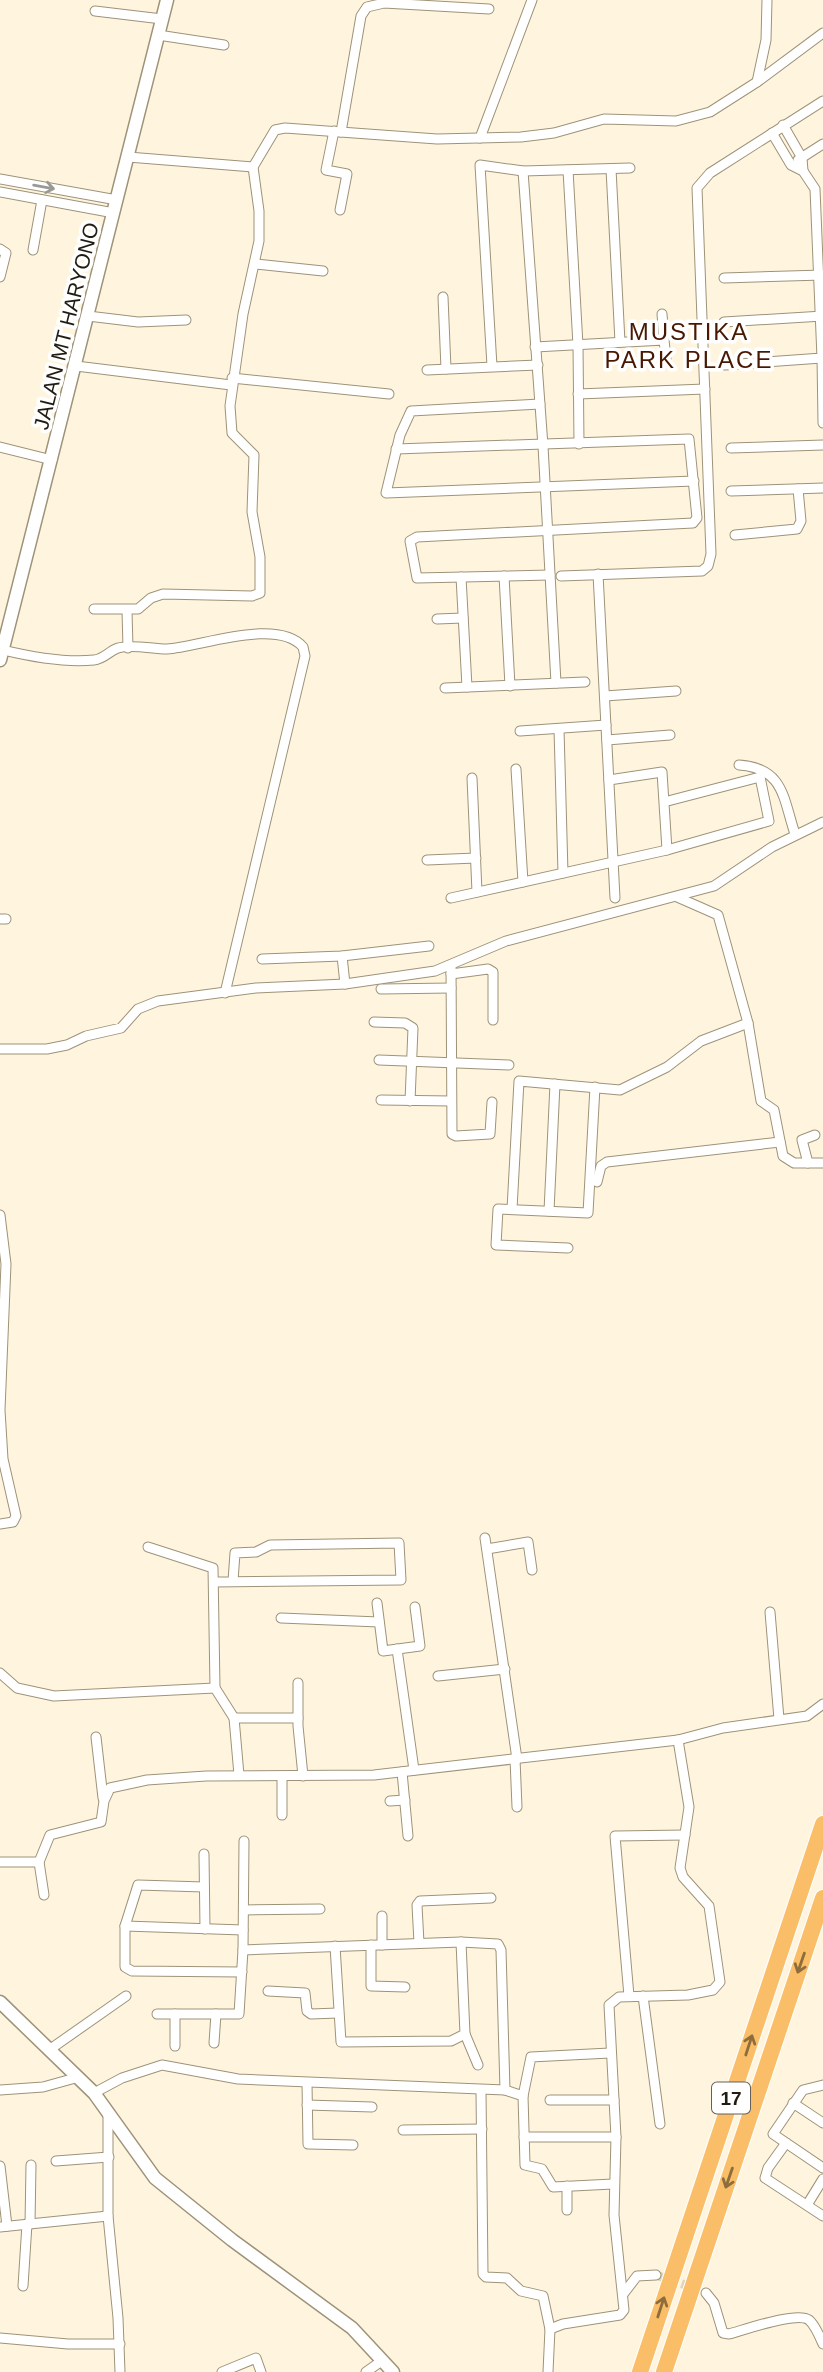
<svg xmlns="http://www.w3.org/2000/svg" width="823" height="2372" viewBox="0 0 823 2372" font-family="Arial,sans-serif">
<rect width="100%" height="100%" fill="#fff5de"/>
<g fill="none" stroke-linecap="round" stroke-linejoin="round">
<path stroke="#ded4bf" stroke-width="9" stroke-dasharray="9 4.5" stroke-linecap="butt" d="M 656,2275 L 694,2288"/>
<g stroke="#9e9379" stroke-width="11">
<g id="minor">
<path d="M 95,11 L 162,19"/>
<path d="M 158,35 L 224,45"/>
<path d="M 757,82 L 766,40 L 767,0"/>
<path d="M 783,125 L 802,158 L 803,171"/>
<path d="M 334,131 L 326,170 L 347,174 L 340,210"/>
<path d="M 341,132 L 361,16 L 367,7 L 384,3 L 489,9"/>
<path d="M 480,138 L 532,0"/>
<path d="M 128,157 L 253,167"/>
<path d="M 798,160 L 823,144"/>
<path d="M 611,169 L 620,342"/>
<path d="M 568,170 L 578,345 L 579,444"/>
<path d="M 523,171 L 543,446 L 556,683"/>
<path d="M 0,179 L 117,200"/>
<path d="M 0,192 L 114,213"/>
<path d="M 0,249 L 6,253 L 0,277"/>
<path d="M 33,250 L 42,200"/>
<path d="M 256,264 L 323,271"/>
<path d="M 724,278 L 823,275"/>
<path d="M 443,297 L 446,369"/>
<path d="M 662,314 L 664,340"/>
<path d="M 88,316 L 138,322 L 186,320"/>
<path d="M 724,322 L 823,316"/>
<path d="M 535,347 L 664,340 L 666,358"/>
<path d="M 822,358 L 823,423"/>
<path d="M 725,365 L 822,358 L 815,189 L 803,171 L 791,165 L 772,133"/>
<path d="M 76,366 L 231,385"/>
<path d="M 492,366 L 480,165 L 523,171 L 630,168"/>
<path d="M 427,370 L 538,365"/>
<path d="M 232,378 L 389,394"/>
<path d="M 578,394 L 705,389"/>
<path d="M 540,404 L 411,411 L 400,435 L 386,493 L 694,481"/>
<path d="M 0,447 L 52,460"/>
<path d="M 731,448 L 823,445"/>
<path d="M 396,449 L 689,439 L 697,518 L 693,523 L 417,537 L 410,541 L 417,578 L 550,575"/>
<path d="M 731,491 L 823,488"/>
<path d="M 735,535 L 797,529 L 801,521 L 798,489"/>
<path d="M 598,574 L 615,898"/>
<path d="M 504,576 L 510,686"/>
<path d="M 561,576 L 702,571 L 708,566 L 711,554 L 697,188 L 710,173 L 823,101"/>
<path d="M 461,577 L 467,687"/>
<path d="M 94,609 L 138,609 L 151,598 L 163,594 L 252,596 L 260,593 L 260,557 L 252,512 L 254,455 L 232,433 L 230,406 L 243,314 L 259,241 L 259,211 L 253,167 L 275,130 L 285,128 L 437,139 L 521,137 L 554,133 L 604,119 L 676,121 L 710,112 L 757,82 L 823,33"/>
<path d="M 127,611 L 128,648"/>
<path d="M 437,619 L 463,618"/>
<path d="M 3,650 C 32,657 64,663 94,660 C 104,659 109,651 118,648 C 132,644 152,649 167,649 C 200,647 277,617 303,647 L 305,656 L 225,993"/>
<path d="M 445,688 L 585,682"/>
<path d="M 605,696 L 676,691"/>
<path d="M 559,729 L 563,873"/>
<path d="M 520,731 L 606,725"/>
<path d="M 607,740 L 670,735"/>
<path d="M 739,765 C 784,768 783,798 795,834"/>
<path d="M 516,769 L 523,882"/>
<path d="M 472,778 L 477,892"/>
<path d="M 609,780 L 662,772 L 667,850 L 769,821 L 760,777 L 664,802"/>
<path d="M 427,860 L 476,858"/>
<path d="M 677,897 L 718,915 L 748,1023 L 761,1101 L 774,1110 L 783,1156 L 794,1163 L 823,1163"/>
<path d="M 451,898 L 667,850"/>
<path d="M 0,919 L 6,919"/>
<path d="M 342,956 L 345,984"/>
<path d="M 262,959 L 342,956 L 429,946"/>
<path d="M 451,965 L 452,1134 L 456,1136 L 490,1134 L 492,1102"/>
<path d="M 451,974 L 488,969 L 493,972 L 493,1020"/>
<path d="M 381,989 L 451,988"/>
<path d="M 374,1022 L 405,1023 L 413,1028 L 410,1101"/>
<path d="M 0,1049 L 47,1049 L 67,1045 L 86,1036 L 121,1028 L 138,1009 L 158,1001 L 256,988 L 345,984 L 435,971 L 506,941 L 714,886 L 772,847 L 823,822"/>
<path d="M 379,1060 L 509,1065"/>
<path d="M 381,1100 L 451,1101"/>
<path d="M 808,1163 L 802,1140 L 815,1135"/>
<path d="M 597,1182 L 601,1166 L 607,1162 L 780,1142"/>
<path d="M 512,1209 L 519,1081 L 620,1090 L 667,1067 L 701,1041 L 748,1023"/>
<path d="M 549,1211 L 555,1084"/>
<path d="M 0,1215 L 6,1264 L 0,1410 L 3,1459 L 16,1516 L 13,1522 L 0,1524"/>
<path d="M 568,1248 L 496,1245 L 498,1209 L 588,1213 L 595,1087"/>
<path d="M 485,1538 L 517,1759"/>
<path d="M 148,1547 L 213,1568 L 215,1688"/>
<path d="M 487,1549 L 528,1542 L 532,1570"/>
<path d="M 214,1582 L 401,1580 L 399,1543 L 270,1545 L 256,1552 L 235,1553 L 233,1581"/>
<path d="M 377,1603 L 383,1651 L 420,1646 L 415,1607"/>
<path d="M 770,1612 L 779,1719"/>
<path d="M 281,1618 L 379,1622"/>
<path d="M 397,1649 L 414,1770"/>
<path d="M 0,1673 L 17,1688 L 54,1696 L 215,1688 L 234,1718 L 239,1775"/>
<path d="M 438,1676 L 505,1669"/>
<path d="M 298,1683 L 298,1726 L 303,1776"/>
<path d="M 234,1718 L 298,1718"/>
<path d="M 96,1737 L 103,1798"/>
<path d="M 515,1759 L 517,1807"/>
<path d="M 402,1772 L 408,1836"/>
<path d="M 282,1776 L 282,1815"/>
<path d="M 390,1801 L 405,1800"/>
<path d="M 204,1854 L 205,1929"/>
<path d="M 0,1862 L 39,1862 L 50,1835 L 101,1822 L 104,1801 L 110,1788 L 147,1780 L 206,1776 L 374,1775 L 678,1740 L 723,1728 L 807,1716 L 823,1704"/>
<path d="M 39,1862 L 44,1895"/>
<path d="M 204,1887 L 138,1885 L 125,1926 L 125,1967 L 132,1971 L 242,1972"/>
<path d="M 244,1910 L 320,1909"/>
<path d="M 382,1916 L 382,1945"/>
<path d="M 125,1926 L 243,1930"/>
<path d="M 419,1943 L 417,1905 L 420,1901 L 491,1898"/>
<path d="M 371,1945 L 371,1986 L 405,1987"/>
<path d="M 335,1946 L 341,2042 L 451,2041 L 465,2034 L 461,1942"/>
<path d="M 243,1950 L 461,1942 L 498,1944 L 501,1950 L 505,2090"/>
<path d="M 268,1991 L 305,1993 L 307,2011 L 311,2014 L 338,2013"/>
<path d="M 629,1996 L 615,1836 L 685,1835"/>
<path d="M 643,1996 L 660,2124"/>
<path d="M 157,2014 L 239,2014 L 243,1950 L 244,1841"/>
<path d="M 465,2034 L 478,2065"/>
<path d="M 214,2043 L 216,2014"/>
<path d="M 175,2046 L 175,2014"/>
<path d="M 49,2050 L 126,1996"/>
<path d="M 307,2083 L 308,2144 L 353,2145"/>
<path d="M 823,2085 L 803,2090 L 773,2134 L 823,2168"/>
<path d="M 0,2090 L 43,2087 L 79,2077"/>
<path d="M 481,2091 L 483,2274 L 486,2277 L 507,2278 L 521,2291 L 543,2296 L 550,2329"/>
<path d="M 94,2093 L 122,2078 L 162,2065 L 238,2079 L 505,2090 L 523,2096 L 525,2165 L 542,2169 L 553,2187 L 613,2184"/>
<path d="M 523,2096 L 531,2057 L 610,2053"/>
<path d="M 550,2100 L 614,2100"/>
<path d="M 793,2103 L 823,2123"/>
<path d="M 307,2105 L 372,2107"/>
<path d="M 108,2112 L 108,2216 L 118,2318 L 120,2372"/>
<path d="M 403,2130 L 482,2129"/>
<path d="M 524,2137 L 616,2137"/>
<path d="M 786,2143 L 768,2168 L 765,2178 L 823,2216"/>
<path d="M 56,2161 L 109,2157"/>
<path d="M 0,2166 L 7,2226"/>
<path d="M 567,2186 L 567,2210"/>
<path d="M 807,2205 L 823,2179"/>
<path d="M 30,2224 L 31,2165"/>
<path d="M 0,2227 L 108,2216"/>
<path d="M 23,2286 L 27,2224"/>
<path d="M 624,2293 L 637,2276 L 656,2275"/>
<path d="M 706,2293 L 714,2303 L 723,2333 L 729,2334 C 744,2330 797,2311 809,2320 C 815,2325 820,2337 823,2344"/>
<path d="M 0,2338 L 68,2344 L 120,2344"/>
<path d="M 222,2372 L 256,2358 L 261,2372"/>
<path d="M 366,2372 L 383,2360"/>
<path d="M 548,2372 L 550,2329 L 563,2324 L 620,2315 L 624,2310 L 614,2215 L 616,2137 L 609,2005 L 619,1997 L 688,1995 L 713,1990 L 720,1982 L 709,1906 L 683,1877 L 680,1868 L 689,1807 L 678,1740"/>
</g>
</g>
<g stroke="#9e9379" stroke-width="15">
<g id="secondary">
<path d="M 0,660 L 167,0"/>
<path d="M 0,2002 L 94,2093 L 155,2178 L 232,2240 L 352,2328 L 393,2372"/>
</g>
</g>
<g stroke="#fff" stroke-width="18">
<g id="motorway">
<path d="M 640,2372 L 823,1824"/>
<path d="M 664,2372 L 823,1898"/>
</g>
</g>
<use href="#minor" stroke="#fff" stroke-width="9"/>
<use href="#secondary" stroke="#fff" stroke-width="12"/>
<use href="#motorway" stroke="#f9be67" stroke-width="16"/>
</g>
<defs><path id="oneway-shaft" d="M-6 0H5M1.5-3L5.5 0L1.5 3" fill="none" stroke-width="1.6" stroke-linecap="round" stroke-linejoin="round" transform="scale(1.75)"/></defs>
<use stroke="#9b9994" href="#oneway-shaft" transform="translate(44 187) rotate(10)"/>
<g stroke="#8d6d3c">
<use href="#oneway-shaft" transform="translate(801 1963) rotate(109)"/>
<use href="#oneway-shaft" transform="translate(749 2045) rotate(-72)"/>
<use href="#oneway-shaft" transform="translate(729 2178) rotate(109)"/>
<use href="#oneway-shaft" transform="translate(661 2307) rotate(-72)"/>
</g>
<g text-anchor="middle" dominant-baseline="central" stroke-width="7" stroke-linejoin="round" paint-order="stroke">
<rect fill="#fff" stroke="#646059" stroke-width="2" x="712" y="2082.5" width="38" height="31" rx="5"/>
<g font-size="19" font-weight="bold" fill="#211c12">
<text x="731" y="2098">17</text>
</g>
<g font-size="21" fill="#211c12" stroke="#fff">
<text transform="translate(66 326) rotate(-76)">JALAN MT HARYONO</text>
</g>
<g font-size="24" letter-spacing="2" fill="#481801" stroke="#fff">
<text x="689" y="331">MUSTIKA<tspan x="689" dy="28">PARK PLACE</tspan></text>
</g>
</g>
</svg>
